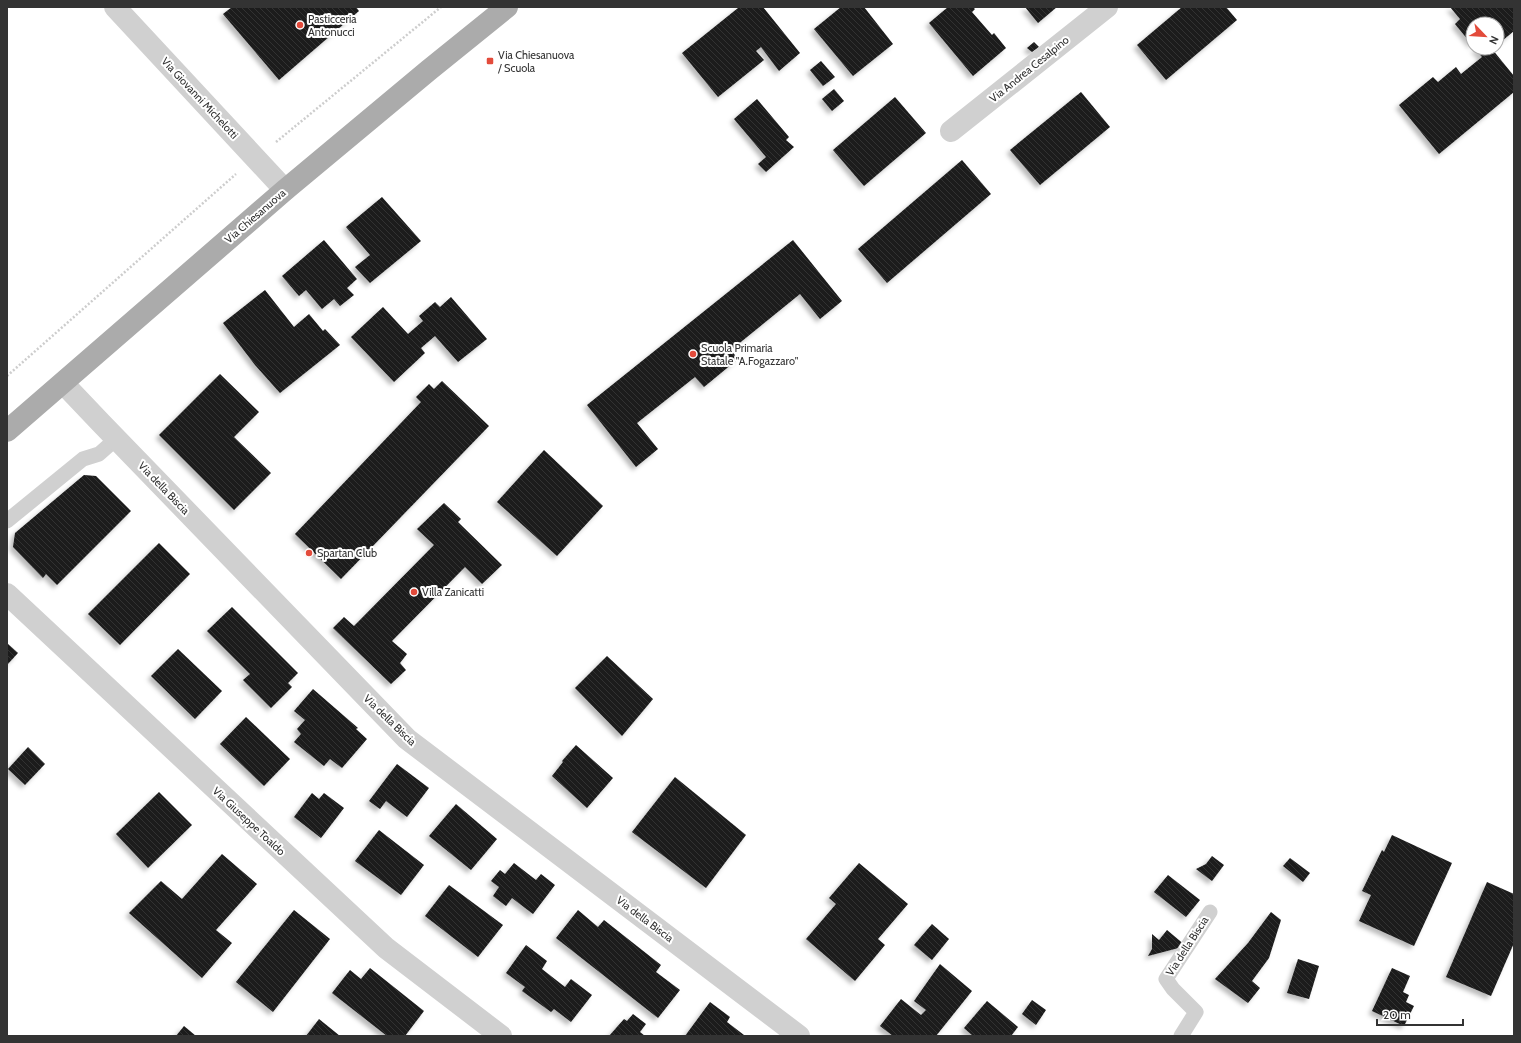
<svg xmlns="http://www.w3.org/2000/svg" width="1521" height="1043" viewBox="0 0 1521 1043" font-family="Cabin,sans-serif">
<defs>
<pattern id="building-back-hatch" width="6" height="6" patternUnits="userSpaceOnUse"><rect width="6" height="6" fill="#1a1a1a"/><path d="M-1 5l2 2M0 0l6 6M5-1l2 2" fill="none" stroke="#333"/></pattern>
<filter id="shadow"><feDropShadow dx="-3.5" dy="3.5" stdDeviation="2" flood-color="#0004"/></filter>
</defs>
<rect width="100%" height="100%" fill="#fff"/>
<g fill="url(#building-back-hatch)" filter="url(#shadow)">
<path d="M 232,7 L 356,7 L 359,11 L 279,80 L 223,14 Z"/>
<path d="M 737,7 L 763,7 L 800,53 L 779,71 L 761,47 L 756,51 L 764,60 L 718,97 L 682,53 L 738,8 Z"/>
<path d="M 841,7 L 864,7 L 893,44 L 853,76 L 814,29 Z"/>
<path d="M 948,7 L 973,7 L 975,9 L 972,12 L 992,35 L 994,33 L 1006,48 L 973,76 L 929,23 Z"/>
<path d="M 1025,7 L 1057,7 L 1038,23 Z"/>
<path d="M 1182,7 L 1226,7 L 1237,20 L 1166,80 L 1137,45 Z"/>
<path d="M 1450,7 L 1514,7 L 1514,31 L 1497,45 L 1497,24 L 1473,24 L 1473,46 L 1455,24 L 1460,19 Z"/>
<path d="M 1034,42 L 1039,47 L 1032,52 L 1027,48 Z"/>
<path d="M 1474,48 L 1493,48 L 1492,49 L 1514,76 L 1514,92 L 1439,154 L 1399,105 L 1433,77 L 1438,82 L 1456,67 L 1461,74 L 1482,57 Z"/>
<path d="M 821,61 L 835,77 L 823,86 L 810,70 Z"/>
<path d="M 834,89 L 844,101 L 832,111 L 822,99 Z"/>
<path d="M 1081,92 L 1110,127 L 1040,185 L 1010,150 Z"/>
<path d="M 895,97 L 926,133 L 864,186 L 833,150 Z"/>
<path d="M 757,99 L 789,137 L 786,140 L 794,147 L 766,172 L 758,164 L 766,157 L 734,119 Z"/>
<path d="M 962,160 L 991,194 L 887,283 L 858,249 Z"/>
<path d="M 382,197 L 421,241 L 370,283 L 355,267 L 370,255 L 346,227 Z"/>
<path d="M 324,240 L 357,279 L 347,288 L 354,295 L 340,306 L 334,299 L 322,309 L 306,290 L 299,296 L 282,276 Z"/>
<path d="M 793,240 L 842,301 L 820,319 L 800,294 L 731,350 L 738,359 L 704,387 L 695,377 L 637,423 L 658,449 L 636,467 L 587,405 Z"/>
<path d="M 265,290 L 294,327 L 309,314 L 323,331 L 325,329 L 340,345 L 280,393 L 255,365 L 223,323 Z"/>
<path d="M 451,297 L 487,339 L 458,362 L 435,336 L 421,348 L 425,353 L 394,382 L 351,337 L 383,307 L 408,334 L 423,321 L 419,316 L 435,302 L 440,307 Z"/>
<path d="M 220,374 L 259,412 L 234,437 L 271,473 L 234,510 L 159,435 Z"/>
<path d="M 442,381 L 489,426 L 341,579 L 295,534 L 421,402 L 416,397 L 429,384 L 434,389 Z"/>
<path d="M 544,450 L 603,506 L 557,556 L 497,502 Z"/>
<path d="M 84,475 L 96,476 L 131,511 L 57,585 L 46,574 L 43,578 L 13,547 L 15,533 Z"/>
<path d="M 444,503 L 461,519 L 458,522 L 502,565 L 482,584 L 465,567 L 392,641 L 407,654 L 400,663 L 406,670 L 391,684 L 333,628 L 344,617 L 354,626 L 434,545 L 417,529 Z"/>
<path d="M 159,543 L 190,574 L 120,645 L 88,614 Z"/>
<path d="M 232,607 L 298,673 L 288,683 L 292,687 L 271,708 L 243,680 L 250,674 L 207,631 Z"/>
<path d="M 7,643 L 18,653 L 7,665 Z"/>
<path d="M 178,649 L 222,691 L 195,719 L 151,676 Z"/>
<path d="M 607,656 L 653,699 L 622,736 L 575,688 Z"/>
<path d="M 313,689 L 358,728 L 356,729 L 367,739 L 342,768 L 330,759 L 324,766 L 294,742 L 301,734 L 297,729 L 305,720 L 294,711 Z"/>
<path d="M 246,717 L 290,759 L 264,786 L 220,744 Z"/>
<path d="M 576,745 L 613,778 L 587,808 L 552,776 L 563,762 L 562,761 Z"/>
<path d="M 28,747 L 45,764 L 25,785 L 8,769 Z"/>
<path d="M 397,764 L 429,788 L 407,817 L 386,801 L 380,809 L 369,801 Z"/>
<path d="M 675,777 L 746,835 L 706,888 L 632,832 Z"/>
<path d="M 159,792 L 192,825 L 148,868 L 116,834 Z"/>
<path d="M 312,793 L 319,799 L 324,793 L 344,808 L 321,838 L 294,817 Z"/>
<path d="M 456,804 L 497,839 L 471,870 L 429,836 Z"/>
<path d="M 379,830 L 424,865 L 401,895 L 355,861 Z"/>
<path d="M 1392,835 L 1452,863 L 1414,946 L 1359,921 L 1371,895 L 1362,891 L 1382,850 L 1384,852 Z"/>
<path d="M 222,854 L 257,884 L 216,930 L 232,943 L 202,978 L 129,913 L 161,881 L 182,899 Z"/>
<path d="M 1212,856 L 1224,865 L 1212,881 L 1196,869 L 1206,864 Z"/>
<path d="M 1290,858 L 1310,873 L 1303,882 L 1283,866 Z"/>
<path d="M 514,863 L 536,880 L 541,874 L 555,885 L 533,914 L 512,898 L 506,906 L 493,896 L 499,887 L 491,881 L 500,870 L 505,874 Z"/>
<path d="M 859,863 L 908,904 L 878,939 L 885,945 L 855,981 L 806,939 L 836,904 L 829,898 Z"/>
<path d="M 1168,875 L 1200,900 L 1186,917 L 1154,892 Z"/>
<path d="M 1487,882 L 1514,894 L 1514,943 L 1491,996 L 1446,977 Z"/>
<path d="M 449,885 L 503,925 L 478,957 L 425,916 Z"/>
<path d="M 294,910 L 330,939 L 273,1012 L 236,982 Z"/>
<path d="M 578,910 L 598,927 L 604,920 L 661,965 L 656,972 L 680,990 L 658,1018 L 556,938 Z"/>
<path d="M 1271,912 L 1281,920 L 1269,958 L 1252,981 L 1260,988 L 1248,1003 L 1215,979 L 1248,943 Z"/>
<path d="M 932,924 L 949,939 L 932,960 L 914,945 Z"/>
<path d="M 1167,930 L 1186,946 L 1148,956 L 1152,949 L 1152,934 L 1159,940 Z"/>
<path d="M 526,945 L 547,961 L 542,969 L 565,987 L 571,979 L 592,995 L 571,1022 L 554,1009 L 551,1012 L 522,991 L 525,987 L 506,973 Z"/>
<path d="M 1298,959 L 1319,966 L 1309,999 L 1287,993 Z"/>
<path d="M 940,964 L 972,991 L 936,1036 L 893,1036 L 880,1026 L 901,999 L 921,1015 L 926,1010 L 914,1001 Z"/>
<path d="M 370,968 L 424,1011 L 405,1036 L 387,1036 L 332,993 L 350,970 L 361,979 Z"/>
<path d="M 1392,968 L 1410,976 L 1403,992 L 1409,995 L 1406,1002 L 1414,1006 L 1404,1026 L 1372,1011 Z"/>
<path d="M 1032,1000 L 1046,1010 L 1036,1025 L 1022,1014 Z"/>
<path d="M 987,1001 L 1018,1027 L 1011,1036 L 973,1036 L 964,1028 Z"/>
<path d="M 710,1002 L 730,1017 L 727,1022 L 744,1035 L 743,1036 L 685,1036 Z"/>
<path d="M 633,1014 L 646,1024 L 640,1032 L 645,1036 L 609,1036 L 624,1019 L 627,1021 Z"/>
<path d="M 319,1019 L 340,1036 L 306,1036 Z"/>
<path d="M 184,1026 L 196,1036 L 176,1036 Z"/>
</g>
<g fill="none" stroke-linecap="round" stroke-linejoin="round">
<g stroke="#cdcdcd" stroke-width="2.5" stroke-dasharray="2 2" stroke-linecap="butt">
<path d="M 276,142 L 441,7"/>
<path d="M 7,376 L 236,174"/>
</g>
<g stroke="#d0d0d0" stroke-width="15">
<path d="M 7,521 L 83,459 L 99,454 L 116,439"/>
<path d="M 1181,1036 L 1196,1012 L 1173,989 L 1166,979 L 1210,912"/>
</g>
<g stroke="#d0d0d0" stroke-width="22">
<path d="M 115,7 L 285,190"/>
<path d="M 951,131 L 1107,7"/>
<path d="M 63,383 L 101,423 L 407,739 L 799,1036"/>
<path d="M 7,594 L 386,948 L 501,1036"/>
</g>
<path stroke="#ababab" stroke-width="22" d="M 7,431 L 285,190 L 429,70 L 507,7"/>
</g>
<g fill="#e34b3b" stroke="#fff" stroke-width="1.5">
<circle cx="300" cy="25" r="4"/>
<rect x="486" y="57" width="8" height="8" rx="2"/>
<circle cx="693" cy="354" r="4"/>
<circle cx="309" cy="553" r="4"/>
<circle cx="414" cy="592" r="4"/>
</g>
<g text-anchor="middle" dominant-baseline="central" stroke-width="4" stroke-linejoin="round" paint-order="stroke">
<g font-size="11" fill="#333" stroke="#fff" text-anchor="start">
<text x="308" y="19">Pasticceria<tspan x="308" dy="13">Antonucci</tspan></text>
<text x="498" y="55">Via Chiesanuova<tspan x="498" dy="13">/ Scuola</tspan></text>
<text x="701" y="348">Scuola Primaria<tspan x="701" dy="13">Statale "A.Fogazzaro"</tspan></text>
<text x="317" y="553">Spartan Club</text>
<text x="422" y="592">Villa Zanicatti</text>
</g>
<g font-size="11" fill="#333" stroke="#fff">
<text transform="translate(1029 69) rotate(-39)">Via Andrea Cesalpino</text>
<text transform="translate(200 98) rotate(47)">Via Giovanni Michelotti</text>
<text transform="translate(255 216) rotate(-41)">Via Chiesanuova</text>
<text transform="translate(164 488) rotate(46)">Via della Biscia</text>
<text transform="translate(390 720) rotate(44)">Via della Biscia</text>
<text transform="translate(249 821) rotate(43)">Via Giuseppe Toaldo</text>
<text transform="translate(645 919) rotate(37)">Via della Biscia</text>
<text transform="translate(1187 946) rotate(-57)">Via della Biscia</text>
</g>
</g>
<rect width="1521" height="1043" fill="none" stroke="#333333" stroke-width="16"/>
<g transform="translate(1485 36) rotate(115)"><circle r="19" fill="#ffffff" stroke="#adadad"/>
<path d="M0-3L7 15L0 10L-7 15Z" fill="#e34b3b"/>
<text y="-6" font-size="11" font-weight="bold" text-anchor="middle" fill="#333333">N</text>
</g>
<path d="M1377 1019v6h86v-6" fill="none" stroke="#333333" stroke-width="2"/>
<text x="1383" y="1019" font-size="12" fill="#333333" stroke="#ffffff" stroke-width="3" paint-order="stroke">20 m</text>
</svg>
